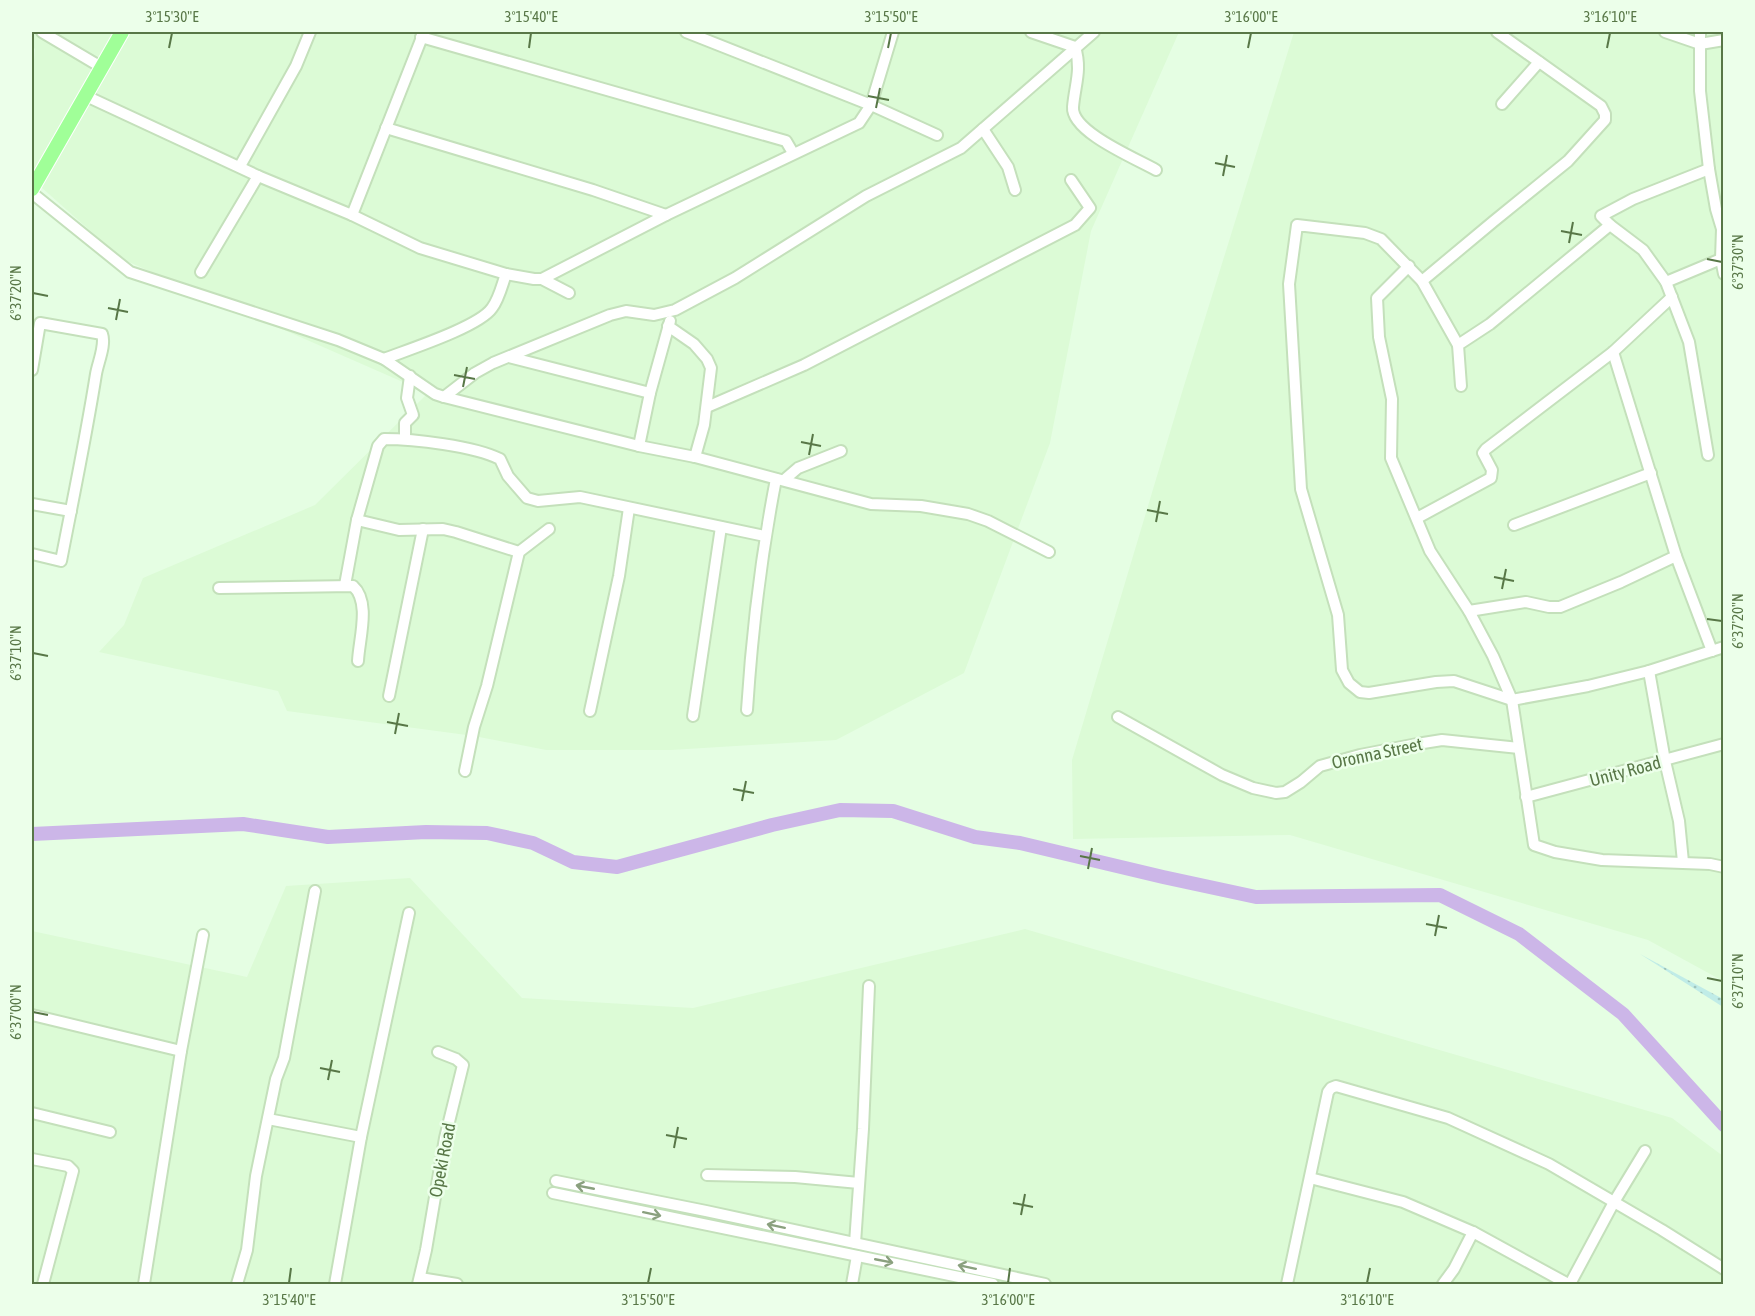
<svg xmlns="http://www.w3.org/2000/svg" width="1755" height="1316" viewBox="0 0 1755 1316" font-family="'Asap Condensed',sans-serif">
<defs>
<pattern id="green-dots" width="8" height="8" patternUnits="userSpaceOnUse" patternTransform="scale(1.5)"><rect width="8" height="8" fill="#c0ece7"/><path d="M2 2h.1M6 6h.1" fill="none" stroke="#9fc4bd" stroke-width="1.8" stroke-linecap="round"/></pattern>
</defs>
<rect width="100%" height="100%" fill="#e5fee3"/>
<g fill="#dcfbd6">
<path d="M 32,32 L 1179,32 L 1091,231 L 1050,443 L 964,673 L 836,740 L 671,750 L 546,750 L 474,736 L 287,711 L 278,691 L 99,652 L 124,625 L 143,578 L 315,505 L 428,393 L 122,259 L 32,179 L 32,85 L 35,49 L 32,46 Z"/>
<path d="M 1294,32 L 1723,32 L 1723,981 L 1648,940 L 1290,835 L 1073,839 L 1072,760 L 1183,389 Z"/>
<path d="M 410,878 L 522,998 L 693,1008 L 1025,929 L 1672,1118 L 1723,1156 L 1723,1284 L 32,1284 L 32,931 L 247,977 L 286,886 Z"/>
</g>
<path fill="url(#green-dots)" d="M 1640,954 L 1723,999 L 1723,1007 Z"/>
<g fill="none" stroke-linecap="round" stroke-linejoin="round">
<path stroke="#ccb6e8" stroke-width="14" d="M 32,834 L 243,824 L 328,837 L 426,832 L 487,833 L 533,843 L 573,862 L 617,867 L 772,825 L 840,810 L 893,811 L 975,837 L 1020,843 L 1163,877 L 1256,897 L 1440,895 L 1519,934 L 1623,1014 L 1724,1125"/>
<g stroke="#c4e0bb" stroke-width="14">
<g id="minor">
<path d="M 42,32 L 101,67"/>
<path d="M 686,32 L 871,105 L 937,135"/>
<path d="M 1031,32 L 1075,47 C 1082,70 1075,84 1073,107 C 1071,132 1137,159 1156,170"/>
<path d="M 1665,32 L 1700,44 L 1724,40"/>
<path d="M 1700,32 L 1700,91 L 1709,169 L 1716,209 L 1722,229 L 1721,259 L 1724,274"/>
<path d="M 421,37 L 786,141 L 793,153"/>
<path d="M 86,96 L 258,176 L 352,215 L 420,248 L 506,274 L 534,279 L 542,279 L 666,215 L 859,123 L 871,105 L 893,32"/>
<path d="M 1502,104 L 1539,62"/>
<path d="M 386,128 L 593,190 L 666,215"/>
<path d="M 983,129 L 1008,167 L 1015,190"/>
<path d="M 240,166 L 296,66 L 310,32"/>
<path d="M 32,193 L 130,272 L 338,340 L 384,359 L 435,394 L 444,397 L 639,446 L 695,457 L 871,504 L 921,506 L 968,514 L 988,521 L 1049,552"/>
<path d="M 352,215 L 424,32"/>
<path d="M 1409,266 L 1377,298 L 1379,337 L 1392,399 L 1391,458 L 1430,551 L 1469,611 L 1493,656 L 1512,700 L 1534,845 L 1555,852 L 1602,860 L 1710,864 L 1724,867"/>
<path d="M 201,272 L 258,176"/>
<path d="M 542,279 L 569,293"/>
<path d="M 1422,281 L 1494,221 L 1568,161 L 1605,120 L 1605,114 L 1601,106 L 1497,32"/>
<path d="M 1666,282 L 1721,259"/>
<path d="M 668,326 L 694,344 L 707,359 L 711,368 L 704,425 L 695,457"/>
<path d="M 1458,345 L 1422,281 L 1381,239 L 1365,233 L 1297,225 L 1289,284 L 1301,489 L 1338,615 L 1342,670 L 1349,683 L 1360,692 L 1369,693 L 1436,682 L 1454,681 L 1512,700 L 1588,686 L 1649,671 L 1724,647"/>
<path d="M 1613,352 L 1676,556 L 1712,651"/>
<path d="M 509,357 L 650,393"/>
<path d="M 384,359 C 407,350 479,327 492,308 C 499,299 502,285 506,274"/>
<path d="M 32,370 L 40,323 L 102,334 C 106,345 98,362 96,374 C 86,437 73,499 61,561 L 32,554"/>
<path d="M 1461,386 L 1458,345 L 1490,324 L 1610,225"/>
<path d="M 444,397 L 475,373 L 493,363 L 610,315 L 626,311 L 654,315 L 675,310 L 735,278 L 866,196 L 961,148 L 1094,32"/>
<path d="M 707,407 L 804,365 L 1075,225 L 1090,208 L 1071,180"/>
<path d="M 405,439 L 405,423 L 413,415 L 407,398 L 410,376"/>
<path d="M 639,446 L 650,393 L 670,321"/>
<path d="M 1708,455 L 1689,342 L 1666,282 L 1643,250 L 1610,225 L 1601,216 L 1633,199 L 1709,169"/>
<path d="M 784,480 L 798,468 L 841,451"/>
<path d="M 32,504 L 71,511"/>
<path d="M 1417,518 L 1491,478 L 1492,470 L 1483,453 L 1486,449 L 1613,352 L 1672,297"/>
<path d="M 357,520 L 399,530 L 443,529 L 456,532 L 519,552"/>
<path d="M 1514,525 L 1651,473"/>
<path d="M 345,585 L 357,520 L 378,446 L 384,439 C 414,439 474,446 500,459 L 508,476 L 527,498 L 538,501 L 580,497 L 765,536"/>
<path d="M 219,588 L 353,586 C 371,602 359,639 358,661"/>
<path d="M 1469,611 L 1526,602 L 1549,607 L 1560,607 L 1621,582 L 1676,556"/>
<path d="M 1649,671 L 1665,761 L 1679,821 L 1683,862"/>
<path d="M 389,696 L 423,529"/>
<path d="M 747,710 C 752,632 761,556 776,479"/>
<path d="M 590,711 L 619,576 L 629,508"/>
<path d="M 693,716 L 721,527"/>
<path d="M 1118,717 L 1222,775 L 1253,788 L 1276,793 L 1285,792 L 1301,782 L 1320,766 L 1360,755 L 1417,744 L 1442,740 L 1519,748"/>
<path d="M 465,771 L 474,727 L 487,686 L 519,552 L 549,529"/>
<path d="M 1526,797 L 1724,744"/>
<path d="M 32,1015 L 181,1051"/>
<path d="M 32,1113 L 110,1132"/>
<path d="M 268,1119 L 361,1137"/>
<path d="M 32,1159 L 68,1166 L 73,1171 L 43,1284"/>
<path d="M 707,1175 L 795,1177 L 859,1183"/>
<path d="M 1310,1178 L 1403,1202 L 1473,1232 L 1568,1284"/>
<path d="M 556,1181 L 706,1211 L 1045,1284"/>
<path d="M 553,1193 L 993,1284"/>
<path d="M 855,1243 L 863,1129 L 869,986"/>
<path d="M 420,1278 L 457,1284"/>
<path d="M 144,1284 L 181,1051 L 203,935"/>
<path d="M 237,1284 L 247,1250 L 256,1176 L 276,1079 L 284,1058 L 315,891"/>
<path d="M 335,1284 L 361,1137 L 409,913"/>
<path d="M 418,1284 L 426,1250 L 445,1138 L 463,1065 L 456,1059 L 438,1052"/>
<path d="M 852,1284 L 857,1256"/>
<path d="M 1287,1284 L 1328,1092 L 1331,1088 L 1336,1086 L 1448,1118 L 1549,1164 L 1662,1230 L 1724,1269"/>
<path d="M 1443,1284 L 1454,1269 L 1473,1232"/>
<path d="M 1570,1284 L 1614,1202 L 1645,1151"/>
</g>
</g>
<g stroke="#fff" stroke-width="16">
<path id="major" d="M 32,189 L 122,32"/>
</g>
<use href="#minor" stroke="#fff" stroke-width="10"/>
<use href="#major" stroke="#a0ff98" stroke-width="14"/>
</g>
<defs><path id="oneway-shaft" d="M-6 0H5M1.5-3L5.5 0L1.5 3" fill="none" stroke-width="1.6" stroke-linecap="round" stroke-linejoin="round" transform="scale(1.5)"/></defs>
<g stroke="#8aa07e">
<use href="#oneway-shaft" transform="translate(585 1187) rotate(-169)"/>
<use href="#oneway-shaft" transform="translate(652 1214) rotate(12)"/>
<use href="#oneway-shaft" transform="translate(776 1226) rotate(-168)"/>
<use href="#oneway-shaft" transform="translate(884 1261) rotate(11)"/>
<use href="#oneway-shaft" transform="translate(967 1267) rotate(-168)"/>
</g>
<path fill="none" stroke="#587747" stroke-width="2" d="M 169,48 L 172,33M 529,48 L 531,33M 888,48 L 891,33M 1248,48 L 1251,33M 1607,48 L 1610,33M 868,96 L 889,100M 876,108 L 880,88M 1215,163 L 1235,167M 1223,176 L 1227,155M 1561,231 L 1582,235M 1569,243 L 1573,222M 1707,259 L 1722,262M 33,293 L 48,296M 108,308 L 128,312M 116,320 L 120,299M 454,375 L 475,379M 463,387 L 467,367M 801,442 L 821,446M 809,455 L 813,434M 1147,510 L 1168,514M 1156,522 L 1160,501M 1494,577 L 1514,581M 1502,589 L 1506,569M 1707,619 L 1722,621M 33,653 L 48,656M 387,722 L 408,726M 395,734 L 399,713M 733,789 L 754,793M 742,801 L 746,781M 1080,856 L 1100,860M 1088,869 L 1092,848M 1426,924 L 1447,928M 1435,936 L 1439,915M 1707,978 L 1722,981M 33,1012 L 48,1015M 320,1068 L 340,1072M 328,1080 L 332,1060M 666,1135 L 687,1139M 674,1148 L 678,1127M 1013,1203 L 1033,1207M 1021,1215 L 1025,1194M 289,1283 L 291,1268M 648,1283 L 651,1268M 1008,1283 L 1010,1268M 1367,1283 L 1370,1268"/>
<g text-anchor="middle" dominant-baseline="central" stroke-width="5" stroke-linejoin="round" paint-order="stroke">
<g font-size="18" fill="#587747" stroke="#ecffea">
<text transform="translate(1377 753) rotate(-12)">Oronna Street</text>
<text transform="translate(1625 771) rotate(-15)">Unity Road</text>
<text transform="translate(442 1160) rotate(-79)">Opeki Road</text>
</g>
</g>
<rect width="1755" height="1316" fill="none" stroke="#ecffea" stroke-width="66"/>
<rect x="33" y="33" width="1689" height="1250" fill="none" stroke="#587747" stroke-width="2"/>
<g font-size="15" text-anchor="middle" fill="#587747">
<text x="172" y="22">3°15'30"E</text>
<text x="531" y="22">3°15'40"E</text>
<text x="891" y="22">3°15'50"E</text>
<text x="1251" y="22">3°16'00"E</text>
<text x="1610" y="22">3°16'10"E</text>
<text transform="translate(1738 262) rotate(-90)" y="5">6°37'30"N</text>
<text transform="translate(16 293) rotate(-90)" y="5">6°37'20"N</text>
<text transform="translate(1738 621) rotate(-90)" y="5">6°37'20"N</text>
<text transform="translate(16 653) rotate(-90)" y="5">6°37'10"N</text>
<text transform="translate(1738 981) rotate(-90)" y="5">6°37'10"N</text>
<text transform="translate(16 1012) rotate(-90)" y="5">6°37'00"N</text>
<text x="289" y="1305">3°15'40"E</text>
<text x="648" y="1305">3°15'50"E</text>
<text x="1008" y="1305">3°16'00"E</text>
<text x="1367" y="1305">3°16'10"E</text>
</g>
</svg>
